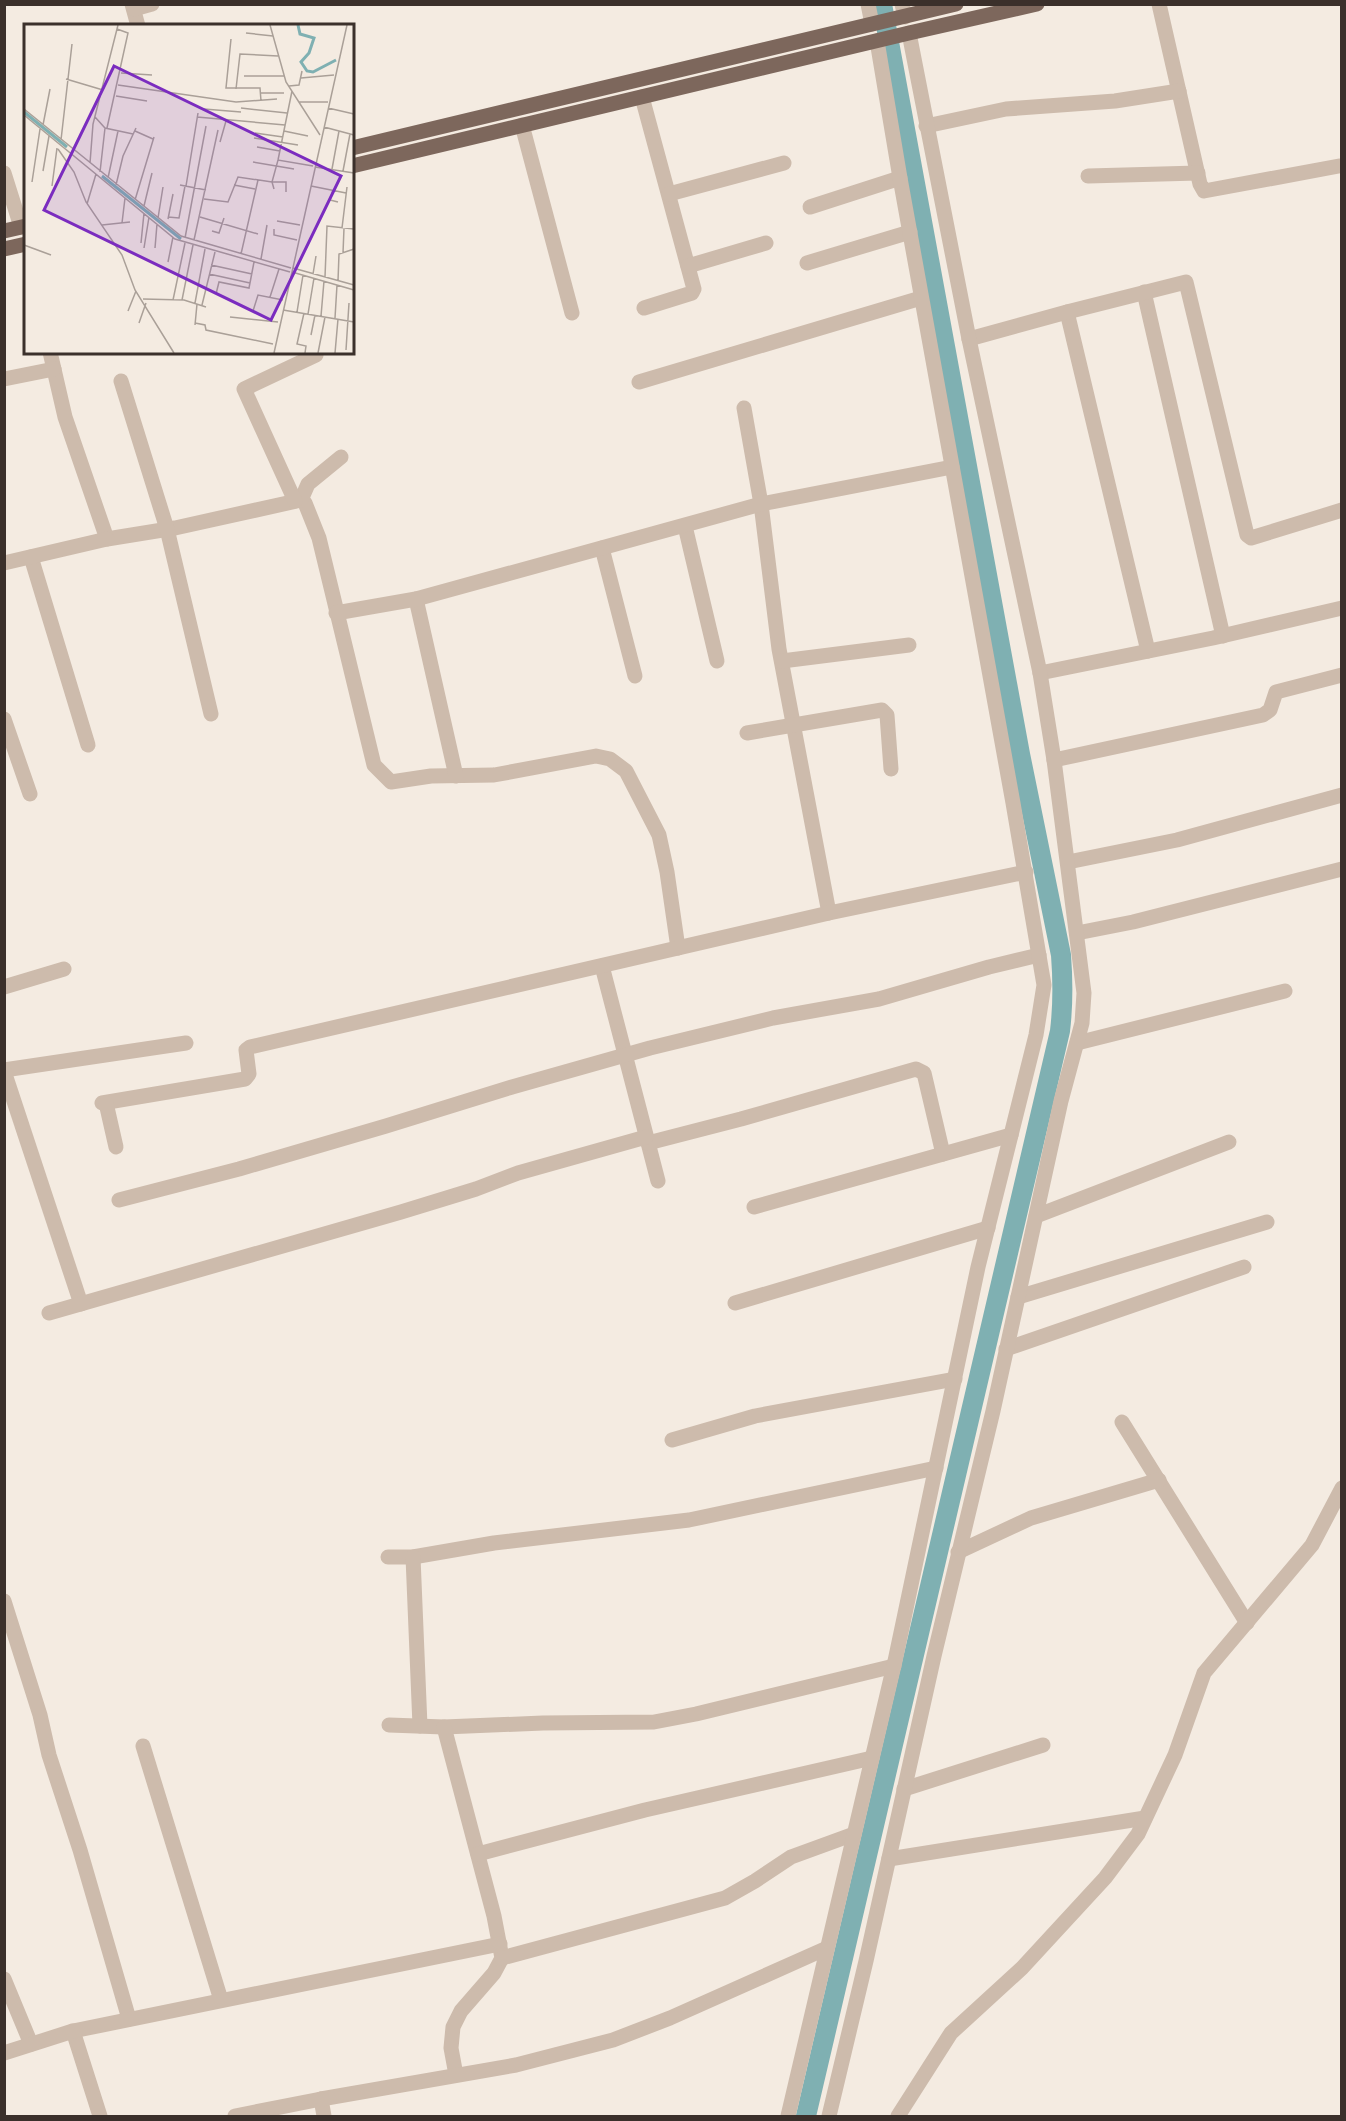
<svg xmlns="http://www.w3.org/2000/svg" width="1346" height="2121" viewBox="0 0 1346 2121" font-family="'DejaVu Sans',sans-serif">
<rect width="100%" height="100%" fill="#f4ebe1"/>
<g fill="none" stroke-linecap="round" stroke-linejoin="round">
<path stroke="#7fb0b2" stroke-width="20" d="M 806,2116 L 1060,1031 C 1063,1006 1063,981 1061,955 L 1020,754 L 882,4"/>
<g stroke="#cdbbac" stroke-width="15">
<path d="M 132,4 L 138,26"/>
<path d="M 868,4 L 872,24"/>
<path d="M 902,4 L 905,17"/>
<path d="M 1159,4 L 1200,184 L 1204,191 L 1339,166"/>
<path d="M 134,9 L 152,4"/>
<path d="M 642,97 L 694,289 L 692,293 L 644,308"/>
<path d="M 522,125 L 572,313"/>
<path d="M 926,126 L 1006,109 L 1115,101 L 1179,91"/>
<path d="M 4,173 L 21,227"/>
<path d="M 1088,176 L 1198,173"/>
<path d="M 669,194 L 784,163"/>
<path d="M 810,207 L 900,178"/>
<path d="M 807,263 L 910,232"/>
<path d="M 688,266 L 766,243"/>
<path d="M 1144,292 L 1223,636"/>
<path d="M 1067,312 L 1148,651"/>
<path d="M 969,339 L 1067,312 L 1186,282 L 1247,535 L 1251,538 L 1342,510"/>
<path d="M 50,352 L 65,417 L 107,539 L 175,528 L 301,500"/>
<path d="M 4,379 L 54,369"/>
<path d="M 121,381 L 167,529 L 211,714"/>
<path d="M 639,382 L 921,298"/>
<path d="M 744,408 L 761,504 L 779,649 L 829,913"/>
<path d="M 301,500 L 305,503 L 319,538 L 374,765 L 391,782 L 431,776 L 494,775 L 596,756 L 610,759 L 626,771 L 659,835 L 667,872 L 678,948"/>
<path d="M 301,500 L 308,484 L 341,457"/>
<path d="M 295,501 L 244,389 L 316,355"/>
<path d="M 685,526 L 717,661"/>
<path d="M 602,548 L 635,676"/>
<path d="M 31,557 L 88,745"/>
<path d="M 4,563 L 107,539"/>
<path d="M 416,599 L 456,776"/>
<path d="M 336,613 L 416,599 L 761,504 L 952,467"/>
<path d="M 782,661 L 909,645"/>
<path d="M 1040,673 L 1213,638 L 1342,608"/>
<path d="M 4,719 L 30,794"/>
<path d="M 747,733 L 882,710 L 887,715 L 891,769"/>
<path d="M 1054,760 L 1263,715 L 1270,710 L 1276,692 L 1342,675"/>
<path d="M 1068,862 L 1177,840 L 1342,795"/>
<path d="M 1077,933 L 1133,922 L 1342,869"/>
<path d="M 602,966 L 658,1181"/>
<path d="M 4,987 L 64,969"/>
<path d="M 1077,1043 L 1285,991"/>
<path d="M 4,1070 L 186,1043"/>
<path d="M 4,1071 L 81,1304"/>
<path d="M 102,1103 L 245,1079 L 249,1074 L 246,1050 L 250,1047 L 829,913 L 1026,872"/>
<path d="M 106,1103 L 116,1147"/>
<path d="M 648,1143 L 741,1119 L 916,1069 L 924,1073 L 943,1154"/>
<path d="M 119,1200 L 239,1169 L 386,1126 L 512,1087 L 650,1048 L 773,1018 L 879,999 L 989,967 L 1039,955"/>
<path d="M 754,1207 L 1011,1135"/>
<path d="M 1036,1216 L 1229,1142"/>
<path d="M 1018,1297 L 1267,1222"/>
<path d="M 735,1303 L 988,1228"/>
<path d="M 49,1313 L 401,1212 L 476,1189 L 518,1173 L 646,1137"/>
<path d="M 1006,1349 L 1244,1267"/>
<path d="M 1122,1422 L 1247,1623"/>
<path d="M 672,1440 L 755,1416 L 955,1379"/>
<path d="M 958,1552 L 1031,1518 L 1159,1480"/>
<path d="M 388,1557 L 413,1557 L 494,1543 L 689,1520 L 936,1468"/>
<path d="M 413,1557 L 420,1726"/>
<path d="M 4,1601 L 40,1715 L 49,1755 L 80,1850 L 129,2019"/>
<path d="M 389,1725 L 444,1727 L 543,1723 L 654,1722 L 696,1714 L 894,1666"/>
<path d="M 444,1727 L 494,1916 L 502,1958 L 494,1973 L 461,2011 L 453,2027 L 451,2048 L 456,2075"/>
<path d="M 143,1746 L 221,2000"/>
<path d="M 904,1789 L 1043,1745"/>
<path d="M 478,1854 L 645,1810 L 872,1758"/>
<path d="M 889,1859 L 1145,1818"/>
<path d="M 502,1958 L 725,1898 L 755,1881 L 791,1857 L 854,1834"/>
<path d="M 4,1979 L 31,2044"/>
<path d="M 73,2031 L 100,2116"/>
<path d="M 4,2053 L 73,2031 L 500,1944"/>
<path d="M 321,2099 L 324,2116"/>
<path d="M 235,2116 L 321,2099 L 516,2065 L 613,2040 L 670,2018 L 827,1948"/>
<path d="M 788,2116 L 895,1661 L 978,1267 L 1036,1035 L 1044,985 L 1013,803 L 900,178 L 877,41"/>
<path d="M 829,2116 L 866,1961 L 934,1656 L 993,1411 L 1061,1101 L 1082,1023 L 1084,993 L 1054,760 L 1040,673 L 969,339 L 909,33"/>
<path d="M 898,2116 L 951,2033 L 1022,1968 L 1105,1878 L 1138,1834 L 1175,1755 L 1204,1673 L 1312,1545 L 1342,1488"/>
</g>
<g stroke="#7d675c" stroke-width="15">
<path d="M 352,148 L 956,4"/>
<path d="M 352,166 L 909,33 L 1037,4"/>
<path d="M 4,231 L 26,226"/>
<path d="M 4,249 L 26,244"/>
</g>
</g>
<g transform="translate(24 24)">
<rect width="330" height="330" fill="#f4ebe1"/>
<path fill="none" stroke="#7fb0b2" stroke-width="3" d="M 274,1 L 276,10 L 290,14 L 285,29 L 277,38 L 283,47 L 289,48 L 312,36M 0,88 L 43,123M 78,152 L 157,215"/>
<path fill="none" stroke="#aaa098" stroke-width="1.5" d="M 246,1 L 262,58 L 296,111M 222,9 L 249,12M 207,15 L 202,64 L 236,64 L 237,77M 97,49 L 128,51M 220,52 L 260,52M 277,54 L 310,51M 42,55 L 79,66M 94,61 L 212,78 L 253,75M 265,62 L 275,61 L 278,47M 212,65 L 216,30 L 254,32M 236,69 L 260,69M 92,72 L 123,77M 275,78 L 304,78M 217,84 L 263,89M 304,84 L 330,90M 0,85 L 157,212 L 267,244M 180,85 L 217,88M 0,91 L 151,215 L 266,248M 71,93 L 81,104 L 109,110M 173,93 L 261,101M 19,101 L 26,65M 300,103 L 330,111M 83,104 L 104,9 L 93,5M 111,107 L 129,115M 260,107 L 284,112M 231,109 L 259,113M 230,114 L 274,121M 37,116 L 48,20M 196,118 L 202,97M 233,123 L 256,127M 34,125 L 50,148 L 62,178 L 98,231 L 111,266 L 150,329M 254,136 L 268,67M 229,138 L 270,145M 66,139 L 69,100 L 94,1M 291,143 L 330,149M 308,145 L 315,107M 19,147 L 25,112M 319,147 L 326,110M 76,148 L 81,104M 84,154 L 94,107M 8,158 L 16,105M 248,158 L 262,158 L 262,168M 92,161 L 99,132 L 112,104M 156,161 L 182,166M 210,161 L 231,165M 28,162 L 33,124M 162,162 L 174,89M 287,162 L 322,169M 250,165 L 248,158 L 254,136 L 289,142M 309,166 L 306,176 L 314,178M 180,175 L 204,178 L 214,153 L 248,158M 111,176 L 130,113M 63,180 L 72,150M 120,182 L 128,149M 144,193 L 155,194 L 161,162M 176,193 L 234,210M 134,194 L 139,163M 144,195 L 149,170M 253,197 L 276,201M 98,199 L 101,174M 78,201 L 106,198M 318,204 L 323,163M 250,205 L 250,211 L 273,216M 188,207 L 195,209 L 200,194M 161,214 L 182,102M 170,216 L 194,106M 117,219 L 120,189M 0,221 L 27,231M 120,224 L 125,193M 131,224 L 133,200M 319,229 L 320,204M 217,230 L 234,156M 237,235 L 243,201M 144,238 L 149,213M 187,241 L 228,250M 269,244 L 330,261M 268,248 L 330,266M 185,250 L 226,259M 289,250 L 292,232M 301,253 L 303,202 L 330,205M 314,257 L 315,230 L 330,225M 192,270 L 195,258 L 225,264 L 230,238M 246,273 L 255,245M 119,275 L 160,276 L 182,283M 149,276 L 161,219M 158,276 L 169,221M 171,279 L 181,225M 178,281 L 191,228M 259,286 L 330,298M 104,287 L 112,267M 229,287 L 234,271 L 259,276M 273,288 L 279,251M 280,289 L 273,320 L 282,322 L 281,329M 284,290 L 290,254M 297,292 L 300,257M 206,293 L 254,298M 311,294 L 313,261M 115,299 L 122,279M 171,299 L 181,301 L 182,306 L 249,320M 171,301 L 173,280M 287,311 L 291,291M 322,326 L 325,279M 250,329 L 323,1M 294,329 L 301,293M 311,329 L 314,295"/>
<path fill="#7b2cbf" fill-opacity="0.15" stroke="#7b2cbf" stroke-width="3" d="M 90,42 L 317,152 L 247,296 L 20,186 Z"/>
<rect width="330" height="330" fill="none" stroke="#3b302b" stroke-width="3"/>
</g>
<rect width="1346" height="2121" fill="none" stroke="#3b302b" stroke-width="12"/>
</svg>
